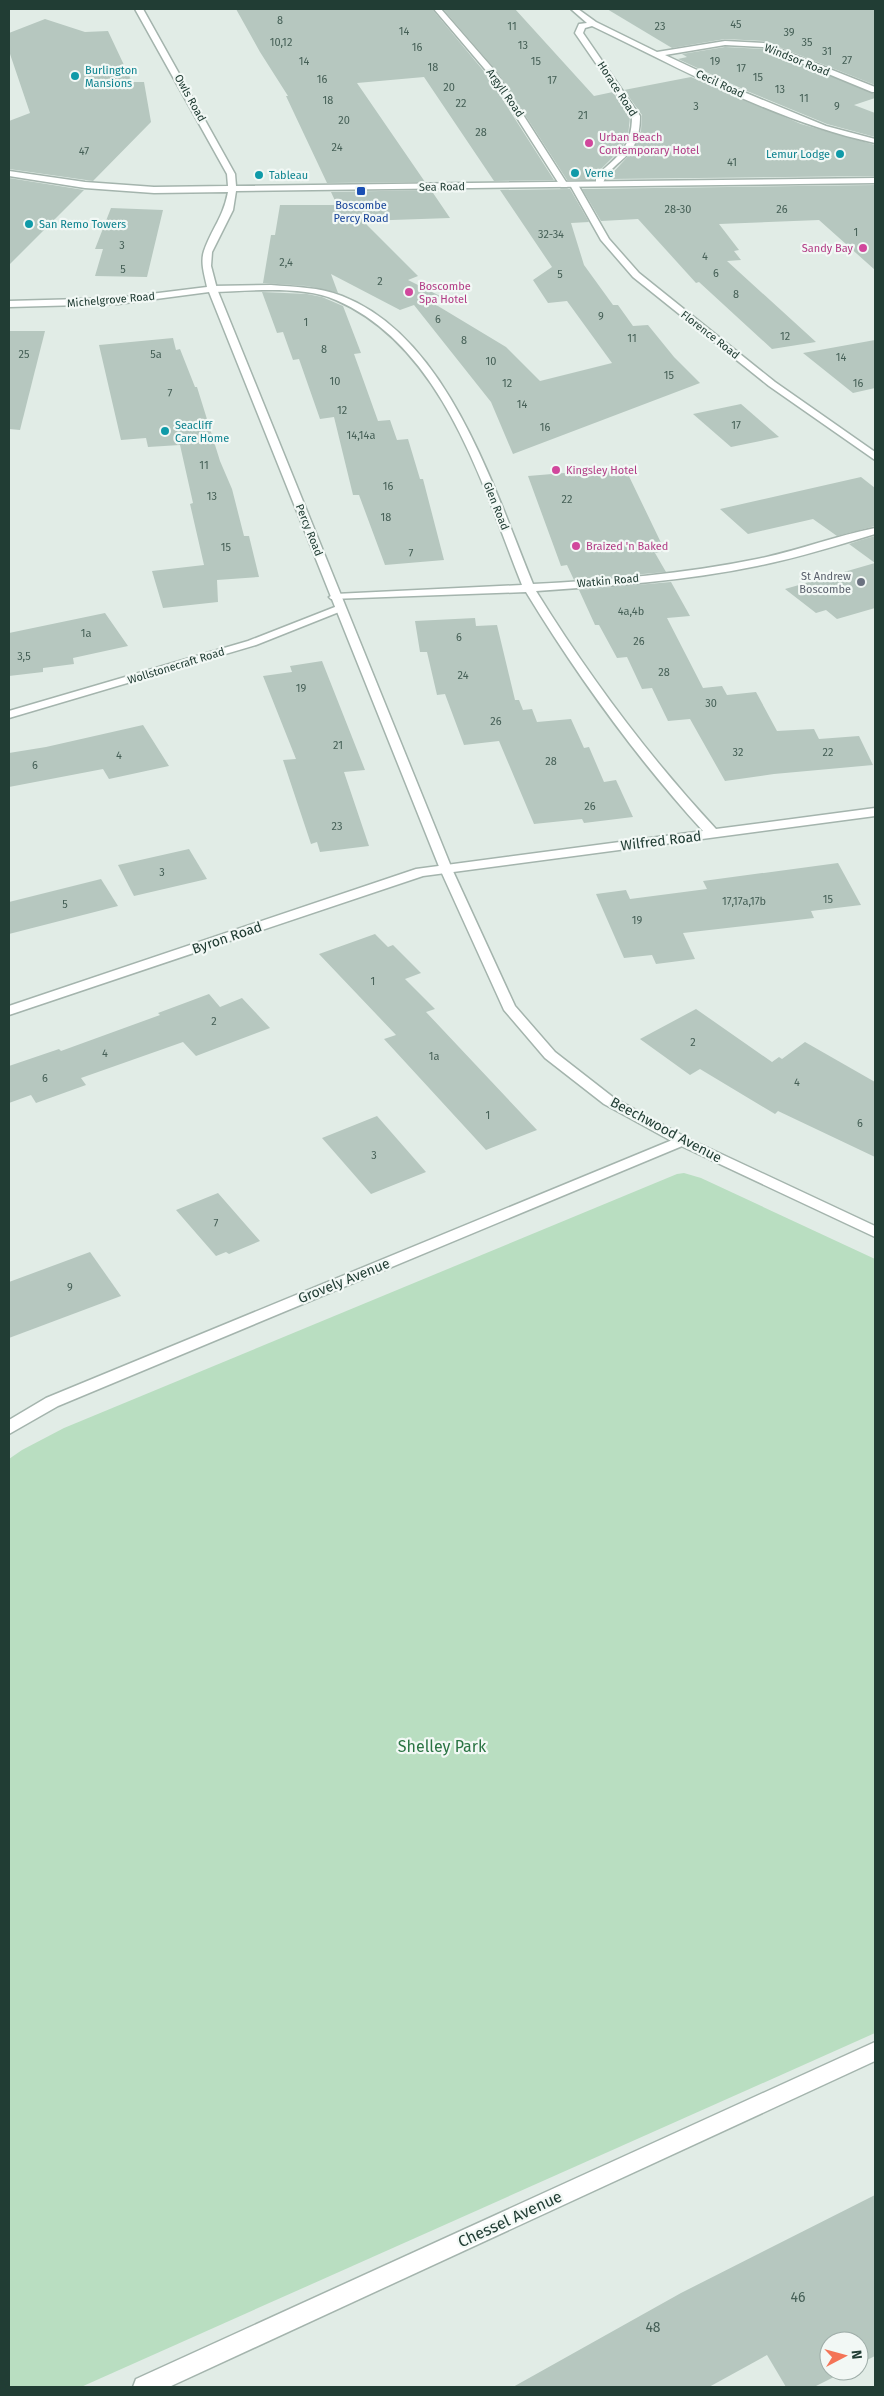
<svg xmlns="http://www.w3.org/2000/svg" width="884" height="2396" viewBox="0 0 884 2396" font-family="'Fira Sans',sans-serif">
<rect width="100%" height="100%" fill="#e1ece6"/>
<path fill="#b9dec1" d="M 684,1173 L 701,1178 L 875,1259 L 875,2033 L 81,2387 L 9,2387 L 9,1459 L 22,1450 L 64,1428 L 677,1174 Z"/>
<g fill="#b6c7bf">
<path d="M 236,9 L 432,9 L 487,75 L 554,180 L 494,181 L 424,77 L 357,83 L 425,182 L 327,183 L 286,96 L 288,96 L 260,52 Z"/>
<path d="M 443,9 L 515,9 L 594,96 L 613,92 L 630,117 L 628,136 L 621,149 L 595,175 L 594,180 L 567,180 L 496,70 Z"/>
<path d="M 607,9 L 875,9 L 875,85 L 764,41 L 725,39 L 672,48 Z"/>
<path d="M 45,19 L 85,32 L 108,31 L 132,82 L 144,82 L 151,122 L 93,181 L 9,169 L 9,121 L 30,113 L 9,51 L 9,33 Z"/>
<path d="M 725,47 L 763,49 L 875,94 L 875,98 L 854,105 L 875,113 L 875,137 L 827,124 L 747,91 L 678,59 L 687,57 L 682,54 Z"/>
<path d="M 691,77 L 801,124 L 875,145 L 875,176 L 607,179 L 632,152 L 641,131 L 642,115 L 624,90 Z"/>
<path d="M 9,178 L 84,190 L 9,265 Z"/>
<path d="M 875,185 L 875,270 L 819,220 L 719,224 L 739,250 L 734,251 L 741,260 L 727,261 L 816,342 L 772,349 L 699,282 L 696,283 L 638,219 L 601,221 L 582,189 Z"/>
<path d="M 570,189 L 589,222 L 571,223 L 584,265 L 613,305 L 618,305 L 633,326 L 648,325 L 674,357 L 700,383 L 513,454 L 491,402 L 414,305 L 400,310 L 331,274 L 338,293 L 307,286 L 263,283 L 271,235 L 275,235 L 280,205 L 337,205 L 331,192 L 431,190 L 450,218 L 363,221 L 418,276 L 408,280 L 440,296 L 428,300 L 506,347 L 540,381 L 612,363 L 567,301 L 548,303 L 533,280 L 552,267 L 500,190 Z"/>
<path d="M 111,208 L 163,210 L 147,277 L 95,276 L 103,249 L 95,249 Z"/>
<path d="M 262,292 L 307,294 L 322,297 L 343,306 L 361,353 L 354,354 L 378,421 L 390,420 L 397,440 L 408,439 L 420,479 L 423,479 L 444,560 L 385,565 L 359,495 L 353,495 L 334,417 L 320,419 L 299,359 L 293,360 L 283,332 L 277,333 Z"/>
<path d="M 9,331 L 45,331 L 20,430 L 9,429 Z"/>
<path d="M 173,338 L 176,350 L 180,349 L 195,387 L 197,387 L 220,461 L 232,489 L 244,536 L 249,536 L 259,577 L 217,580 L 218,602 L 163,608 L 152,571 L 204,565 L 190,504 L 193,503 L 180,445 L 148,447 L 146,438 L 121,440 L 99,345 Z"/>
<path d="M 875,340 L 875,388 L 853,393 L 803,353 Z"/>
<path d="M 741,404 L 779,437 L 731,447 L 693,414 Z"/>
<path d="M 625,468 L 665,551 L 655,553 L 666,572 L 574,580 L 567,565 L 561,566 L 528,476 Z"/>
<path d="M 861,477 L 875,488 L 875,526 L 837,536 L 813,519 L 748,534 L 720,509 Z"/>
<path d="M 875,536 L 875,563 L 849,544 L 861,540 Z"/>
<path d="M 875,563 L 875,608 L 837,619 L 826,610 L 816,613 L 785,589 Z"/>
<path d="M 671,582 L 690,616 L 667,618 L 703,688 L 722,686 L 727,695 L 756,692 L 777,731 L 814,729 L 819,739 L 859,736 L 873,765 L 774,774 L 725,781 L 690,719 L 668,721 L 652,688 L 642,689 L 627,657 L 617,658 L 599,625 L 595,625 L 579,590 Z"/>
<path d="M 105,613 L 128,646 L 73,658 L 74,664 L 43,668 L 43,672 L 9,676 L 9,633 Z"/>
<path d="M 475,618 L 476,626 L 497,625 L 515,700 L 519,700 L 523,710 L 532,709 L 537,722 L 571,719 L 584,748 L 589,747 L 604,782 L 616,780 L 633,817 L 584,823 L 582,819 L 534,824 L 499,741 L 464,745 L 445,694 L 437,695 L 427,652 L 420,652 L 415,621 Z"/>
<path d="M 322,661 L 365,770 L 344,772 L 369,846 L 320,852 L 317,842 L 311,844 L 283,760 L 296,759 L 263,676 L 292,672 L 290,666 Z"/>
<path d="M 143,725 L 169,766 L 109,779 L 103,769 L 9,787 L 9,753 L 46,747 Z"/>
<path d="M 189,849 L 207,879 L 134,896 L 118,865 Z"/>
<path d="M 838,863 L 861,905 L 811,911 L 814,918 L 683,933 L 695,959 L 656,964 L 652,955 L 624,958 L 596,894 L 626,890 L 630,899 L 707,889 L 703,881 Z"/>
<path d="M 101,879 L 118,906 L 9,934 L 9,902 Z"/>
<path d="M 375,934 L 388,947 L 393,945 L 421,973 L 405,979 L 435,1009 L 426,1012 L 537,1130 L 486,1150 L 384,1039 L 396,1035 L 319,954 Z"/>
<path d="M 209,994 L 220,1007 L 242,998 L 270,1028 L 196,1056 L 183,1042 L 81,1078 L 86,1085 L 36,1103 L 31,1095 L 9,1103 L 9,1066 L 59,1049 L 61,1051 L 160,1015 L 158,1013 Z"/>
<path d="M 696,1009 L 772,1062 L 779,1057 L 782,1059 L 805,1042 L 875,1082 L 875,1157 L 778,1111 L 775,1114 L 700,1069 L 690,1075 L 640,1039 Z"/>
<path d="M 377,1116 L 426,1172 L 371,1194 L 322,1138 Z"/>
<path d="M 218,1193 L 260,1241 L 229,1254 L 226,1252 L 216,1256 L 176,1210 Z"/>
<path d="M 90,1252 L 121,1296 L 9,1338 L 9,1282 Z"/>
<path d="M 875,2195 L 875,2356 L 859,2364 L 859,2341 L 829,2341 L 829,2371 L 846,2371 L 814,2387 L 786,2387 L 767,2355 L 709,2387 L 513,2387 L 681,2293 Z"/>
</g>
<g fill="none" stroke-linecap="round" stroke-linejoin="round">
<g stroke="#a4b4ad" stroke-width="3">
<g id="minor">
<path d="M 434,9 L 441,9 L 495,71 L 568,185 L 567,187 L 561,187 L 489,74 Z"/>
<path d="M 571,9 L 578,9 L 596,22 L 657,52 L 725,41 L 764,43 L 875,87 L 875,92 L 872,92 L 763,47 L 725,45 L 665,55 L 746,93 L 826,126 L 875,139 L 875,143 C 776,122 684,70 592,26 L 585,28 L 583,33 L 640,116 C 640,163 612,156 602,186 L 596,186 L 596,176 C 618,156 632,148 632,116 L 575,33 L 579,24 L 587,23 Z"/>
<path d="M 571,183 L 577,183 L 609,239 L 639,273 L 775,382 L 875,452 L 875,460 L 769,386 L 633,277 L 601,240 L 570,185 Z"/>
<path d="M 271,285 C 295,287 319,287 342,296 C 448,337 494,489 533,584 C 608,580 684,574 757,559 C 797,551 835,536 875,528 L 875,534 C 836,546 797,558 757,566 C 685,581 610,586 536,591 C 588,675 649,757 716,829 L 875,808 L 875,816 L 423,876 L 9,1015 L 9,1006 L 416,869 L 703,831 C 638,760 576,674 526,592 L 331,599 L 329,597 L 335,594 L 522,585 C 482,485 444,347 336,300 C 302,285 249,291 212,292 L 207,289 L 212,286 Z"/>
<path d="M 340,605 L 344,606 L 344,610 L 256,645 L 9,718 L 9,711 L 248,641 Z"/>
<path d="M 682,1136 L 687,1138 L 689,1141 L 687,1144 L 58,1406 L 9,1434 L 9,1420 L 46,1398 Z"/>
<path d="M 875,2042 L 875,2061 L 169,2387 L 133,2387 L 136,2379 Z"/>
</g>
</g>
<g stroke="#a4b4ad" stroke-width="3">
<path id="tertiary" d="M 135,9 L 143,9 L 235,174 L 236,186 L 875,178 L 875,183 L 236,191 L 233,210 L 212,252 L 211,266 L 217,289 L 452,869 L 515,1006 L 555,1052 L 614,1098 L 687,1138 L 875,1226 L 875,1237 L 677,1144 L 604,1104 L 545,1058 L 504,1010 L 440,869 L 209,292 L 118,304 L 9,307 L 9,301 L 118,298 L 207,287 C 205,276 200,263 204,251 C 212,228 223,218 228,192 L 154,193 L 85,188 L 9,176 L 9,171 L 85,182 L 154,187 L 228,186 L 227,174 Z"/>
</g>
<use href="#minor" fill="#fff" fill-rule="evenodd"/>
<use href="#tertiary" fill="#fff" fill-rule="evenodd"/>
</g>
<g fill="#0f9aa8" stroke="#f2f8f5" stroke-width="2">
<circle cx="75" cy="76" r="5"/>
<circle cx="840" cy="154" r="5"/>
<circle cx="575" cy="173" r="5"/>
<circle cx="259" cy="175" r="5"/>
<circle cx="29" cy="224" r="5"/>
<circle cx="165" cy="431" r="5"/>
</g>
<g fill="#d1479c" stroke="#f2f8f5" stroke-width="2">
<circle cx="589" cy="143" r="5"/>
<circle cx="863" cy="248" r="5"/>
<circle cx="409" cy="292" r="5"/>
<circle cx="556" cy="470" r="5"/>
<circle cx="576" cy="546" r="5"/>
</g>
<rect fill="#1a4fb4" stroke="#f2f8f5" stroke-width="2" x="356" y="186" width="10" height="10" rx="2.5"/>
<circle fill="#6b7280" stroke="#f2f8f5" stroke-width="2" cx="861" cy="582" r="5"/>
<g text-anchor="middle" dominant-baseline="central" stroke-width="4.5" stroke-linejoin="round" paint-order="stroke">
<g font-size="11" fill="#466057">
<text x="280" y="20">8</text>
<text x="736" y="24">45</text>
<text x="512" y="26">11</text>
<text x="660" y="26">23</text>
<text x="404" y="31">14</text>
<text x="789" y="32">39</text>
<text x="281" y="42">10,12</text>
<text x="807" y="42">35</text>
<text x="523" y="45">13</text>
<text x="417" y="47">16</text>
<text x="827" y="51">31</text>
<text x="847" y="60">27</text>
<text x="304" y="61">14</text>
<text x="536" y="61">15</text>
<text x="715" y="61">19</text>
<text x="433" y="67">18</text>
<text x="741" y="68">17</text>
<text x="758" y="77">15</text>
<text x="322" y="79">16</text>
<text x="552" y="80">17</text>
<text x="449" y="87">20</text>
<text x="780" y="89">13</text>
<text x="804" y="98">11</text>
<text x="328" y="100">18</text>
<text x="461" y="103">22</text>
<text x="696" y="106">3</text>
<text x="837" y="106">9</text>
<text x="583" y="115">21</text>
<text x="344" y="120">20</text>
<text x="481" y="132">28</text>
<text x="337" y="147">24</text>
<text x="84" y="151">47</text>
<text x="732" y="162">41</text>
<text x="678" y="209">28-30</text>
<text x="782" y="209">26</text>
<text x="856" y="232">1</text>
<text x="551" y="234">32-34</text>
<text x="122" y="245">3</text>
<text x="705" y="256">4</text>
<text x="286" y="262">2,4</text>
<text x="123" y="269">5</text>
<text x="716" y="273">6</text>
<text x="560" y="274">5</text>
<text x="380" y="281">2</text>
<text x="736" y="294">8</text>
<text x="601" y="316">9</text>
<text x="438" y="319">6</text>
<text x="306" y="322">1</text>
<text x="785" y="336">12</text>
<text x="632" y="338">11</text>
<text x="464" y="340">8</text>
<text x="324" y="349">8</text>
<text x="24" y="354">25</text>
<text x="156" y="354">5a</text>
<text x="841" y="357">14</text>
<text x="491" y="361">10</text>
<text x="669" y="375">15</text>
<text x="335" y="381">10</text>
<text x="507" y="383">12</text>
<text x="858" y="383">16</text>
<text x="170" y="393">7</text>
<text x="522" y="404">14</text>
<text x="342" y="410">12</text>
<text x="736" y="425">17</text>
<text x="545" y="427">16</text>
<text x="361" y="435">14,14a</text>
<text x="204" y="465">11</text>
<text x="388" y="486">16</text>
<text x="212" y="496">13</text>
<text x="567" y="499">22</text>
<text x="386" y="517">18</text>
<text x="226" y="547">15</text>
<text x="411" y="553">7</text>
<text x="631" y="611">4a,4b</text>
<text x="86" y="633">1a</text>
<text x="459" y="637">6</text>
<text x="639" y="641">26</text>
<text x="24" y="656">3,5</text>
<text x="664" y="672">28</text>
<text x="463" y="675">24</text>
<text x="301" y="688">19</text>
<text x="711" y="703">30</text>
<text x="496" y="721">26</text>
<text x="338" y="745">21</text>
<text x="738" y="752">32</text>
<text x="828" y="752">22</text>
<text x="119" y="755">4</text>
<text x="551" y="761">28</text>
<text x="35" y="765">6</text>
<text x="590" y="806">26</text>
<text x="337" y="826">23</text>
<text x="162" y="872">3</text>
<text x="828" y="899">15</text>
<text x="744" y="901">17,17a,17b</text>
<text x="65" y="904">5</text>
<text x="637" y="920">19</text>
<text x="373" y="981">1</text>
<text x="214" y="1021">2</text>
<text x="693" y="1042">2</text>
<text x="105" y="1053">4</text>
<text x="434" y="1056">1a</text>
<text x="45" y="1078">6</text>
<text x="797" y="1082">4</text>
<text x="488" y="1115">1</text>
<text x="860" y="1123">6</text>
<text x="374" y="1155">3</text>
<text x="216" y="1223">7</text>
<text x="70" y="1287">9</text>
</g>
<g font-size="11" fill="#213d34" stroke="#f2f8f5">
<text transform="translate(797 60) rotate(22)">Windsor Road</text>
<text transform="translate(720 84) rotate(25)">Cecil Road</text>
<text transform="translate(617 89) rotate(57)">Horace Road</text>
<text transform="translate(505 93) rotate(55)">Argyll Road</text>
<text transform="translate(190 98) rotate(61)">Owls Road</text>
<text transform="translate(442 187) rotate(-1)">Sea Road</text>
<text transform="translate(111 300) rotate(-5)">Michelgrove Road</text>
<text transform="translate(710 335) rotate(38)">Florence Road</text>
<text transform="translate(496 506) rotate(68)">Glen Road</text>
<text transform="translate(309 530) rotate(68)">Percy Road</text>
<text transform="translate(608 581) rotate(-5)">Watkin Road</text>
<text transform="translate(176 666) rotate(-17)">Wollstonecraft Road</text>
</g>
<g font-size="11" fill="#0d838f" stroke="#f2f8f5" text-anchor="start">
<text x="85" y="70">Burlington<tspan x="85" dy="13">Mansions</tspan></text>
<text x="830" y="154" text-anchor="end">Lemur Lodge</text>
<text x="585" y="173">Verne</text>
<text x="269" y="175">Tableau</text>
<text x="39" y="224">San Remo Towers</text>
<text x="175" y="425">Seacliff<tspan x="175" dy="13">Care Home</tspan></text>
</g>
<g font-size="11" fill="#b23c85" stroke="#f2f8f5" text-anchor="start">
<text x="599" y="137">Urban Beach<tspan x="599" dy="13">Contemporary Hotel</tspan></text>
<text x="853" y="248" text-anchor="end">Sandy Bay</text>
<text x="419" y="286">Boscombe<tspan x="419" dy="13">Spa Hotel</tspan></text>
<text x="566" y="470">Kingsley Hotel</text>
<text x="586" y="546">Braized 'n Baked</text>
</g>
<g font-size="11" fill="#164399" stroke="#f2f8f5">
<text x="361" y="205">Boscombe<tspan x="361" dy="13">Percy Road</tspan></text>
</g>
<g font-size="11" fill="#5b616d" stroke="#f2f8f5" text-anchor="end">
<text x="851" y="576">St Andrew<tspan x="851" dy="13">Boscombe</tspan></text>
</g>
<g font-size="14" fill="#213d34" stroke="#f2f8f5">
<text transform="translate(661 841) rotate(-7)">Wilfred Road</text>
<text transform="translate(227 938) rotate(-19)">Byron Road</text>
<text transform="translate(666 1130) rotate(28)">Beechwood Avenue</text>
<text transform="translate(344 1281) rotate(-22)">Grovely Avenue</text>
</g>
<g font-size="14" fill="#466057">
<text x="798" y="2297">46</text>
<text x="653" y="2327">48</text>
</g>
<g font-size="16" fill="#2a7443" stroke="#f2f8f5">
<text x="442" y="1746">Shelley Park</text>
</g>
<g font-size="16" fill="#213d34" stroke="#f2f8f5">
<text transform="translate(510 2219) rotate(-25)">Chessel Avenue</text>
</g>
</g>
<rect width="884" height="2396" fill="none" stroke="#213d34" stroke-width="20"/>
<g transform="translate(844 2356) rotate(84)"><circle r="24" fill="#f2f8f5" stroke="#9eada8"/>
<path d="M0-4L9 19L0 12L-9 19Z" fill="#f47457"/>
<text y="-8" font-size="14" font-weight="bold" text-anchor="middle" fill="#213d34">N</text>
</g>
</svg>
